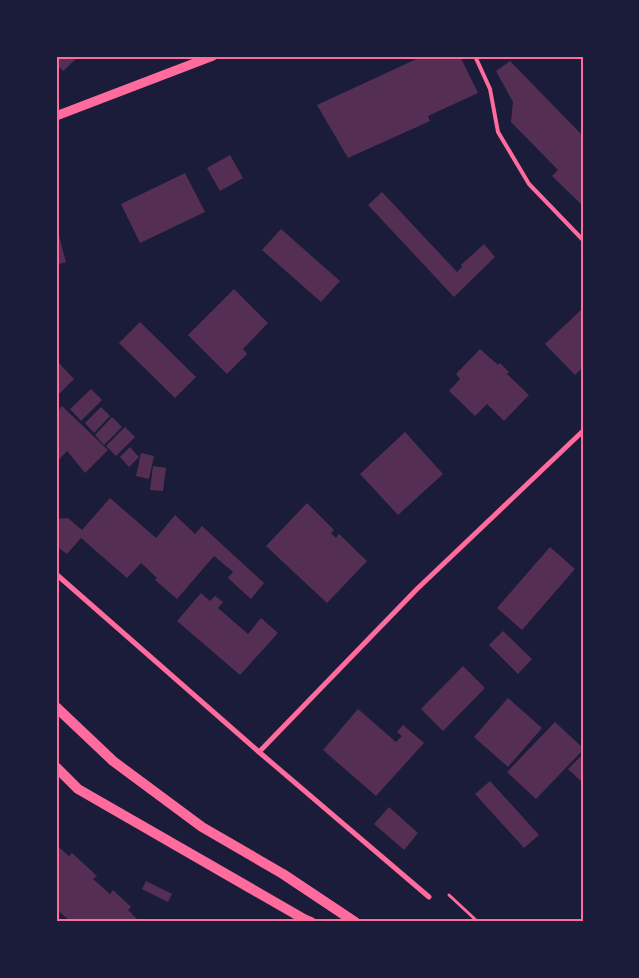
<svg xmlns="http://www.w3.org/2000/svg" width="639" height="978" viewBox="0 0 639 978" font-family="Lato,sans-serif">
<rect width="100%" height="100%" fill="#1b1b3a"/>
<g fill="#542f53">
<path d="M 56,56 L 79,56 L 63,71 L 56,64 Z"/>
<path d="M 423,56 L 460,56 L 478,93 L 428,116 L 430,121 L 348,158 L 317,105 Z"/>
<path d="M 510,61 L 583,136 L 583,206 L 552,176 L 558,170 L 511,122 L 513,102 L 496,71 Z"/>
<path d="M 230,155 L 243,178 L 220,191 L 207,168 Z"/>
<path d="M 185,173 L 205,212 L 140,243 L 121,204 Z"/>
<path d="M 382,192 L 457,272 L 462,267 L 461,265 L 484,244 L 495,257 L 454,297 L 368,205 Z"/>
<path d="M 57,228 L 66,262 L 56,265 L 56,229 Z"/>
<path d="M 281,229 L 340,281 L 321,302 L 262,250 Z"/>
<path d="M 234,289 L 268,323 L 243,349 L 247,354 L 227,374 L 188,335 Z"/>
<path d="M 583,308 L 583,367 L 575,375 L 545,344 Z"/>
<path d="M 140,322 L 196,377 L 175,398 L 119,343 Z"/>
<path d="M 480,349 L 498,365 L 500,363 L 509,372 L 507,374 L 529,395 L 504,421 L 487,404 L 475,416 L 449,391 L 460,379 L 456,374 Z"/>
<path d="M 56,360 L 74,379 L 57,396 L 56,395 Z"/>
<path d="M 91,389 L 102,400 L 81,421 L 70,409 Z"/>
<path d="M 62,406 L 108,450 L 85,473 L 67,451 L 56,463 L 56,413 Z"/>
<path d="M 101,407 L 110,416 L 94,433 L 85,423 Z"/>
<path d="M 112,417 L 122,427 L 104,445 L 95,435 Z"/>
<path d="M 125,427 L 135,437 L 116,456 L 106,446 Z"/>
<path d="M 405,432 L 443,474 L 398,515 L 360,474 Z"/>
<path d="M 130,447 L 139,457 L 129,467 L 120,457 Z"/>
<path d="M 141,453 L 154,456 L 149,479 L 136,476 Z"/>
<path d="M 153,466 L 166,468 L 163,491 L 150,490 Z"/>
<path d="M 110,498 L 156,538 L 175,515 L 195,534 L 202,526 L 264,583 L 251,599 L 228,578 L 233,572 L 214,556 L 177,599 L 155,580 L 157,578 L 141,563 L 127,578 L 81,538 L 67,554 L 56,546 L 56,519 L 68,518 L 82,530 Z"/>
<path d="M 307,503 L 334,530 L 331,533 L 336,538 L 339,534 L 367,561 L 327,603 L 266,546 Z"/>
<path d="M 550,547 L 575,569 L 522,630 L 497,608 Z"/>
<path d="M 201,593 L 210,601 L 215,596 L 223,602 L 218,608 L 248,634 L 261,618 L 278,633 L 240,675 L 177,621 Z"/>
<path d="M 503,631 L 532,659 L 518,674 L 489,645 Z"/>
<path d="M 463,666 L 485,688 L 443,731 L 421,709 Z"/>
<path d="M 508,698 L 542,728 L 508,767 L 474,737 Z"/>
<path d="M 358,709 L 396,742 L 402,736 L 397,732 L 403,725 L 424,743 L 376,796 L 323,750 Z"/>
<path d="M 555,722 L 583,748 L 583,750 L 536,799 L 507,772 Z"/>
<path d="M 583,754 L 583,783 L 568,769 Z"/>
<path d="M 490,781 L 539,835 L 524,848 L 475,794 Z"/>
<path d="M 389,807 L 418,833 L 404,850 L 374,824 Z"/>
<path d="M 56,845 L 69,856 L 72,853 L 97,876 L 93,879 L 110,894 L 113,890 L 131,907 L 128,910 L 140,922 L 71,922 L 56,909 Z"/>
<path d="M 146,881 L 172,894 L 168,902 L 142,889 Z"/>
</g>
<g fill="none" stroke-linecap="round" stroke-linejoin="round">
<path stroke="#ff6b9d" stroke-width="3" d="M 449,895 L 478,922"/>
<path stroke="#ff6b9d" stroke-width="4" d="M 475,56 L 490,89 L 498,132 L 529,184 L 583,240"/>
<g stroke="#ff6b9d" stroke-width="5">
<path d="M 56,574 L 259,752 L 429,897"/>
<path d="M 259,752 L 417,589 L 583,431"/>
</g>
<path stroke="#ff6b9d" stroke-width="9" d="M 56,116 L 213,56"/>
<g stroke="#ff6b9d" stroke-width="10">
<path d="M 56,707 L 113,761 L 202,827 L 283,874 L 355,922"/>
<path d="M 56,767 L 78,789 L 304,919 L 311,922"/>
</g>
</g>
<rect width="639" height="978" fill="none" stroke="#1b1b3a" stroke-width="115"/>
<rect x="58" y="58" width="524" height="862" fill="none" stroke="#ff6b9d" stroke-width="2"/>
</svg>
